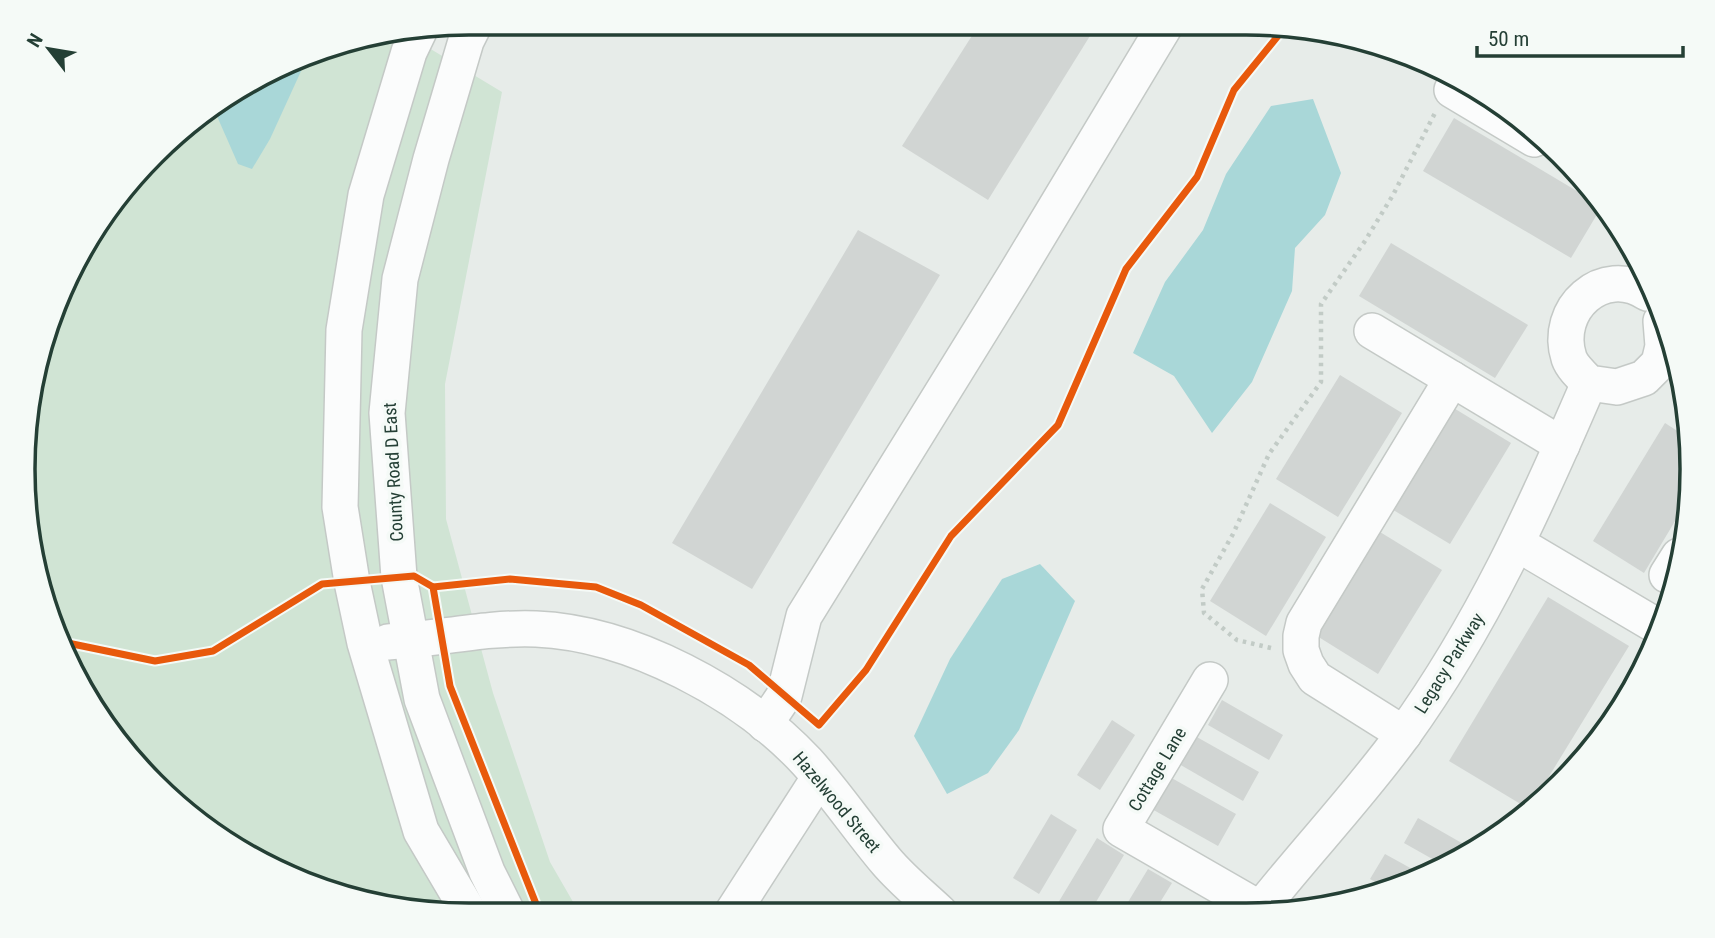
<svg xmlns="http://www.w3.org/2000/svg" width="1715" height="938" viewBox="0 0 1715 938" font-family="'Roboto Condensed',sans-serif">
<rect width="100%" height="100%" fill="#e7ece9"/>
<path fill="#d0e4d4" d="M 404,33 L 502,92 L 445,384 L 446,519 L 493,693 L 550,862 L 580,914 L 440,914 L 353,900 L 246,856 L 134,764 L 57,640 L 24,499 L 38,354 L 98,221 L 197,115 L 325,47 Z"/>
<g fill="#a9d7d8">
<path d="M 298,61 L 302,69 L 270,139 L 252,169 L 238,164 L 213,107 Z"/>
<path d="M 1313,99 L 1341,173 L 1325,215 L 1295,248 L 1292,291 L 1252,382 L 1212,433 L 1174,376 L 1133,353 L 1165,282 L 1203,230 L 1226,174 L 1271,106 Z"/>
<path d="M 1040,564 L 1075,601 L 1019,730 L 988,773 L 947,794 L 914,736 L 950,659 L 1002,579 Z"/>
</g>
<g fill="#d1d5d3">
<path d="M 980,23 L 1098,23 L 988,200 L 902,146 Z"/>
<path d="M 1454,118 L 1602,206 L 1571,258 L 1423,171 Z"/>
<path d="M 858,230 L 940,275 L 752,589 L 672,543 Z"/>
<path d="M 1391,243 L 1528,325 L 1495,378 L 1359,296 Z"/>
<path d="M 1340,375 L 1402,413 L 1338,517 L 1276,479 Z"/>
<path d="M 1452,407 L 1511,443 L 1450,544 L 1390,508 Z"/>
<path d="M 1665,423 L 1682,434 L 1687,501 L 1644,573 L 1593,541 Z"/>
<path d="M 1270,503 L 1326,537 L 1266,636 L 1210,601 Z"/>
<path d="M 1380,532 L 1442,570 L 1378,674 L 1317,636 Z"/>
<path d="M 1548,597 L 1629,646 L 1529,809 L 1449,761 Z"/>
<path d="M 1222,700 L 1283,735 L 1269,760 L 1208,725 Z"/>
<path d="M 1112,720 L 1135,735 L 1100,790 L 1077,775 Z"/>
<path d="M 1195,736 L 1259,772 L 1243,801 L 1179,764 Z"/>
<path d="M 1168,776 L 1236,814 L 1218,846 L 1150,808 Z"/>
<path d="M 1051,814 L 1077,830 L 1039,894 L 1013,878 Z"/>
<path d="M 1418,818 L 1474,850 L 1443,865 L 1404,843 Z"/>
<path d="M 1097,838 L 1124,855 L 1090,912 L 1073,912 L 1058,903 Z"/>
<path d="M 1385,854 L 1423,875 L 1391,891 L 1370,879 Z"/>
<path d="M 1148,869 L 1172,883 L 1154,912 L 1122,912 Z"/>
</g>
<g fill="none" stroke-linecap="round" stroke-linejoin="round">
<g stroke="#c4c9c6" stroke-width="38">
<g id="minor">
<path d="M 475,23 L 466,41 L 431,159 L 400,279 L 387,413 L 399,577 L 422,699 L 487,872 L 508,914"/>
<path d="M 419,31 L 409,52 L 366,195 L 344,330 L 340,507 L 352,582 L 365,643 L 421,831 L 470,914"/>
<path d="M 1452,90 L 1534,139"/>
<path d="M 1647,293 C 1603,264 1553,309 1569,358 C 1572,367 1582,376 1589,383 L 1617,387 L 1644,378 L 1659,363 L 1663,346 L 1661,321"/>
<path d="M 1372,331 L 1562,445"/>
<path d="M 1518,544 L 1655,625"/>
<path d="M 1667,575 L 1679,556"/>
<path d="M 388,642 C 438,639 486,627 536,629 C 631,633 743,693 807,762 C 835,793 859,829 886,861 C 902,880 922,896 940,913"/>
<path d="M 1210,680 L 1121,829 L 1260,909"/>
<path d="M 765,724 L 784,696 L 804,616 L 1015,275 L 1166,24"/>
<path d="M 1404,734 L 1315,678 L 1306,664 L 1301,650 L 1301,636 L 1304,623 L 1452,379"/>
<path d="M 1258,912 C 1305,852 1358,797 1403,735 C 1483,624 1535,508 1589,383"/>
<path d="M 732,913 L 819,778"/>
</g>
</g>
<path stroke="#c2cbc6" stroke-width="4.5" stroke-dasharray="3.5 5" stroke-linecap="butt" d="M 1271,648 L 1237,640 L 1204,613 L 1202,589 L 1233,534 L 1269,454 L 1321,382 L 1321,304 L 1365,241 L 1393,195 L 1435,113"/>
<use href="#minor" stroke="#fbfcfc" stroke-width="35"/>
<g stroke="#f5faf7" stroke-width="11">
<g id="cycleway">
<path d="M 433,587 L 510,579 L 596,587 L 641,605 L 749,665 L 819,725 L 866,670 L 951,536 L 1058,425 L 1126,269 L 1197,177 L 1234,90 L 1286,26"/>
<path d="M 58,641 L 155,661 L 213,651 L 322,584 L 414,576 L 433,587 L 450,686 L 540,914"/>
</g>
</g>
<use href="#cycleway" stroke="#e8590c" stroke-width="7"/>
</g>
<g text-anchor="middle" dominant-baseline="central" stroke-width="7" stroke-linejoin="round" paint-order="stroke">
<g font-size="18" fill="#243f35" stroke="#f5faf7">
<text transform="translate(393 472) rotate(-93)">County Road D East</text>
<text transform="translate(1449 663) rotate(-58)">Legacy Parkway</text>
<text transform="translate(1157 769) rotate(-59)">Cottage Lane</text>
<text transform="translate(837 802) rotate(50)">Hazelwood Street</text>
</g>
</g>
<path d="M0 0H1715V938H0ZM469 35H1246A434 434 0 0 1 1680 469V469A434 434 0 0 1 1246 903H469A434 434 0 0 1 35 469V469A434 434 0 0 1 469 35Z" fill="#f5faf7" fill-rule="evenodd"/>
<path fill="none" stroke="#243f35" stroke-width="3.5" d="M469 35H1246A434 434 0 0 1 1680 469V469A434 434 0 0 1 1246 903H469A434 434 0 0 1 35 469V469A434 434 0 0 1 469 35Z"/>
<g transform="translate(49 49) rotate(301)" stroke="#f5faf7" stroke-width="5" paint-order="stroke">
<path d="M0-5L12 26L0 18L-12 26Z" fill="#243f35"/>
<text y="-10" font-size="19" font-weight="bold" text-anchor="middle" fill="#243f35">N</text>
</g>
<path d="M1477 46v10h206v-10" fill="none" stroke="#243f35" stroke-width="3.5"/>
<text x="1488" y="46" font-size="21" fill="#243f35" stroke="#f5faf7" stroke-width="5" paint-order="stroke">50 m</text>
</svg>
